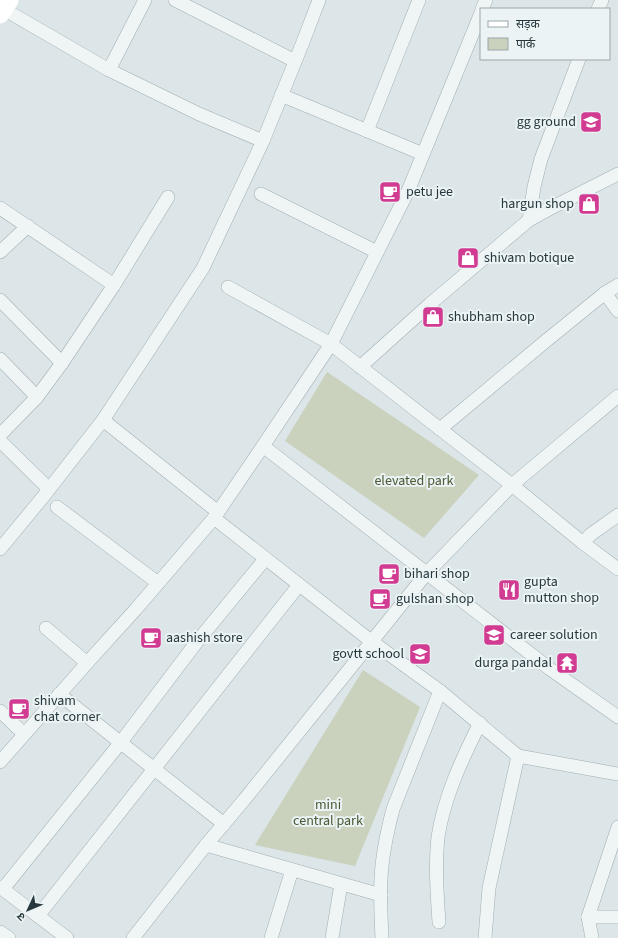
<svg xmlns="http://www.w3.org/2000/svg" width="618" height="938" viewBox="0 0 618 938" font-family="'Source Sans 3','Noto Sans Devanagari',sans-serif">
<rect width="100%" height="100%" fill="#dce5e7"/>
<g fill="#cad1bd">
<path d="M 327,372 L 479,475 L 424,538 L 285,441 Z"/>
<path d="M 363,670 L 420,707 L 355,866 L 255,845 Z"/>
</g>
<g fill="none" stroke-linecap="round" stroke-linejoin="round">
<g stroke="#a2aeb1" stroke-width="14">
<g id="minor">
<path d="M 175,0 L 295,61"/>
<path d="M 0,7 L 109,70 L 199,114 L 263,141"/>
<path d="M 482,9 L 486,0"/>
<path d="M 598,9 L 602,0"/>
<path d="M 109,70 L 145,0"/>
<path d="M 281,95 L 423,154"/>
<path d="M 367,131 L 419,0"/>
<path d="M 261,194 L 377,252"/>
<path d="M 0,208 L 114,285"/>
<path d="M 529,220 L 534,187 L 541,159 L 579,59"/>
<path d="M 0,252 L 28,226"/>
<path d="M 228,287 L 331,344 L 512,485 L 583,543 L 618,569"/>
<path d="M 605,293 L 618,311"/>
<path d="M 0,300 L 62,363"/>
<path d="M 0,359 L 37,397"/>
<path d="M 360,367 L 430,304 L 529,220 L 549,209 L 618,174"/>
<path d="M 103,420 L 218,512"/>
<path d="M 440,429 L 547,340 L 605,293 L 618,285"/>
<path d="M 0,435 L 37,397 L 62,363 L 114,285 L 168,197"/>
<path d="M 0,441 L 49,489"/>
<path d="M 263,446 L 550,669 L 618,717"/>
<path d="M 57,507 L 158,583"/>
<path d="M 214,518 L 371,641 L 440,691"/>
<path d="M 583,543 L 590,535 L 618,515"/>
<path d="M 0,549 L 43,497 L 103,420 L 203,268 L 263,141 L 303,42 L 319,0"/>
<path d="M 46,628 L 87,663"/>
<path d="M 59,694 L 224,824"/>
<path d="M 0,711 L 24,734"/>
<path d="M 0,762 L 87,663 L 136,609 L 214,518 L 263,446 L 331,344 L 408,191 L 481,13"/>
<path d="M 206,845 L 381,895"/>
<path d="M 0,887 L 67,938"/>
<path d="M 3,889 L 121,742 L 196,643 L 265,559"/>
<path d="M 38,916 L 299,585"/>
<path d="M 588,917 L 618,917"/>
<path d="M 439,922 C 437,894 435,865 438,837 C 444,797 462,759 480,723"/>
<path d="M 0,932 L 9,938"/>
<path d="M 133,938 L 206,845 L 244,800 L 426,574 L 512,485 L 618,396"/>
<path d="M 271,938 L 292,870"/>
<path d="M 332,938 L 341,884"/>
<path d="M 382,938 C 381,918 380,899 381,879 C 382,855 387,832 393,809 L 440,691 L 518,756 L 618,774"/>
<path d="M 485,938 L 489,888 L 518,756"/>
<path d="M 592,938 L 588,917 L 618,827"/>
</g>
</g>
<use href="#minor" stroke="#eff4f5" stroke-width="13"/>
<path stroke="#fff" stroke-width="19" d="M 0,14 L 9,0"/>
</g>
<defs>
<g id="school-square" transform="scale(1.15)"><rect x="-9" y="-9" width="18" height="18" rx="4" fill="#d13c92" stroke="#ebf3f4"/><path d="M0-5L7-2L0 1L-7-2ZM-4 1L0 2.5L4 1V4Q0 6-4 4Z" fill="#fff"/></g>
<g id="cafe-square" transform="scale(1.15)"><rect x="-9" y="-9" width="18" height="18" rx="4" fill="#d13c92" stroke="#ebf3f4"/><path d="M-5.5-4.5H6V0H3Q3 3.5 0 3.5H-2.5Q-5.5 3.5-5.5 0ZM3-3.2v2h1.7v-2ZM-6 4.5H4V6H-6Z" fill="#fff"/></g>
<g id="shop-square" transform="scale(1.15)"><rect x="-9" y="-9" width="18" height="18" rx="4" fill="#d13c92" stroke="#ebf3f4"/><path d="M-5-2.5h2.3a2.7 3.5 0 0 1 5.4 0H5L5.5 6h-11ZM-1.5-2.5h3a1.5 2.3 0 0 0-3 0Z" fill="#fff"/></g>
<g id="restaurant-square" transform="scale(1.15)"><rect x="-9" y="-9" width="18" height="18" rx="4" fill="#d13c92" stroke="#ebf3f4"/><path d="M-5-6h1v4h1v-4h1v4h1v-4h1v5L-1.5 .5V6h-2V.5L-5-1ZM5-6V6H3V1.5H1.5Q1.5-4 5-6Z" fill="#fff"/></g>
<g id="temple-square" transform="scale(1.15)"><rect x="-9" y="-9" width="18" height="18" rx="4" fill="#d13c92" stroke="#ebf3f4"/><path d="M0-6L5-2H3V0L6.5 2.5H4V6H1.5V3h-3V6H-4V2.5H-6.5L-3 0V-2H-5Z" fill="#fff"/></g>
</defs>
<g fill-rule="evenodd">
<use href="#school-square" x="591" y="122"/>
<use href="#cafe-square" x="390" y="192"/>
<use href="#shop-square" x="589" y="204"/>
<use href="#shop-square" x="468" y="258"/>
<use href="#shop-square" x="433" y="317"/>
<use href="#cafe-square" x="389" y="574"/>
<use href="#restaurant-square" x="509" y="590"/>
<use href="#cafe-square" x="380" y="599"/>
<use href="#school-square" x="494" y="635"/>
<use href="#cafe-square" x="151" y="638"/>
<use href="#school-square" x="420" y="654"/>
<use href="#temple-square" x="567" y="663"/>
<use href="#cafe-square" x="19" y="709"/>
</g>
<g text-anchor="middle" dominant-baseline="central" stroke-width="4" stroke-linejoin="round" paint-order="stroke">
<g font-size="14" fill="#26383d" stroke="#ebf3f4" text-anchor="start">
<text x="576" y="122" text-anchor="end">gg ground</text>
<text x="406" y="192">petu jee</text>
<text x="574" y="204" text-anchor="end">hargun shop</text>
<text x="484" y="258">shivam botique</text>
<text x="448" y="317">shubham shop</text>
<text x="404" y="574">bihari shop</text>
<text x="524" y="582">gupta<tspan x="524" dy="16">mutton shop</tspan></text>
<text x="396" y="599">gulshan shop</text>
<text x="510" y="635">career solution</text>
<text x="166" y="638">aashish store</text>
<text x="404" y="654" text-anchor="end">govtt school</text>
<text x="552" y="663" text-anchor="end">durga pandal</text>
<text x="34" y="701">shivam<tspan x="34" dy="16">chat corner</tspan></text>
</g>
<g font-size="14" fill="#4a5933" stroke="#ebf3f4">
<text x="414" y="481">elevated park</text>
<text x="328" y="805">mini<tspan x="328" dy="16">central park</tspan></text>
</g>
</g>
<rect x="480" y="8" width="130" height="52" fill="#ebf3f4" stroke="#9ca8ab"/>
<rect x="488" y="21" width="20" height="6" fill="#ffffff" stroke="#9ca8ab"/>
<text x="516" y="28" font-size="12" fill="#26383d">सड़क</text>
<rect x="488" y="38" width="20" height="12" fill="#cad1bd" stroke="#9ca8ab"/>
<text x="516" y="48" font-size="12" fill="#26383d">पार्क</text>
<g transform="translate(28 910) rotate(226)" stroke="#ebf3f4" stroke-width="3" paint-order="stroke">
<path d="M0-3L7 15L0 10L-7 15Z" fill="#26383d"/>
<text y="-6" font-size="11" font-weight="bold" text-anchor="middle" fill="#26383d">उ</text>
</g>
</svg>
